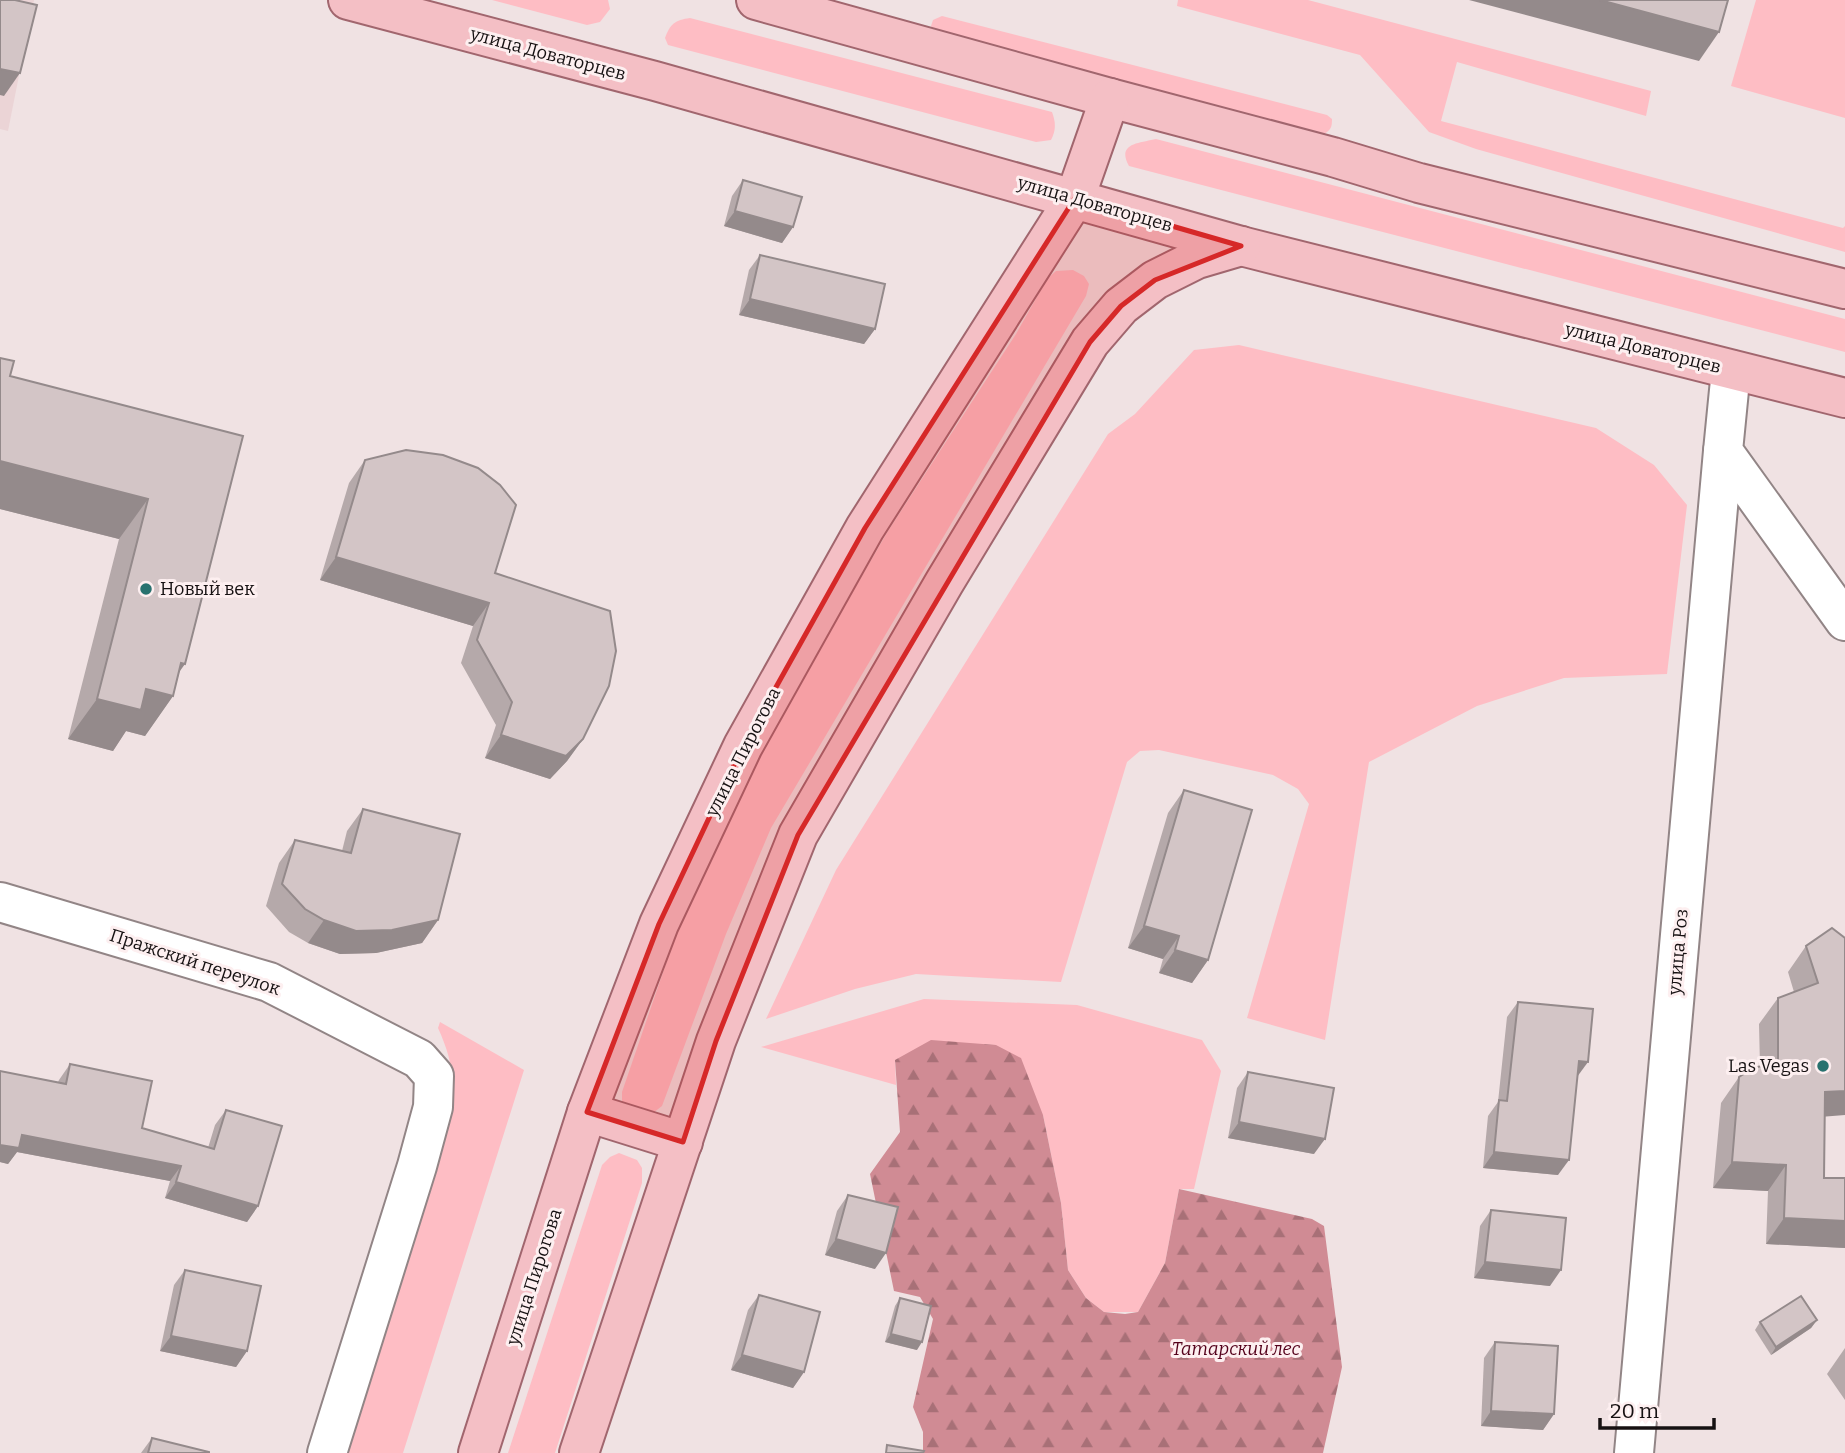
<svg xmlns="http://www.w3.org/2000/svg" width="1845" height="1453" viewBox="0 0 1845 1453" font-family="Bitter,serif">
<defs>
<pattern id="forest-firs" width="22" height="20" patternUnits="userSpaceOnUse" patternTransform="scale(1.75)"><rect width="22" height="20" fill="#d08b94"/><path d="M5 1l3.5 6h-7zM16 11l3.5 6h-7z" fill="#a87077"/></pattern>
</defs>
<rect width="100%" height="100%" fill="#f0e2e3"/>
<path fill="#ebd4d6" d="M 0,0 L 34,0 L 8,131 L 0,129 Z"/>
<g fill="#febdc4">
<path d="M 492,0 L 608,0 L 610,9 L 600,22 L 587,25 Z"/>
<path d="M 1178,0 L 1308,0 L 1651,91 L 1646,116 L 1457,62 L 1441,121 L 1843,228 L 1845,226 L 1845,252 L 1476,149 L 1429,132 L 1360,55 L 1177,6 Z"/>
<path d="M 1756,0 L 1845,0 L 1845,118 L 1731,86 Z"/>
<path d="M 942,16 L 1327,115 L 1332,119 C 1332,127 1331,130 1324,134 L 936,34 L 931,26 L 933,20 Z"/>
<path d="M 690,18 L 1052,112 C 1056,123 1056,130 1051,140 L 1036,142 L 668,45 L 665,38 C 670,24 675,20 690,18 Z"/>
<path d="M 1156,139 L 1845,319 L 1845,352 L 1129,166 C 1116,143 1140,143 1156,139 Z"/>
<path d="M 1073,270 L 1084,276 L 1089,284 L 1086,296 L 771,828 L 726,934 L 662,1106 L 653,1113 L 627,1109 L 622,1101 L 622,1092 L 683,914 L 730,812 L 802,679 L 888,531 L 1016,334 L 1047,279 L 1056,271 Z"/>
<path d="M 1239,345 L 1596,428 L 1654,465 L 1687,505 L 1667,674 L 1564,678 L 1477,706 L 1369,762 L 1325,1040 L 1247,1018 L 1309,804 L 1298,789 L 1273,775 L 1159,750 L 1140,751 L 1127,762 L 1061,982 L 916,974 L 855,989 L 766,1019 L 836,870 L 1108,434 L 1135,414 L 1194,350 Z"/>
<path d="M 924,999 L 1077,1005 L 1202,1040 L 1221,1071 L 1194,1189 L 1179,1189 L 1165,1263 L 1138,1312 L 1104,1312 L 1086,1298 L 1068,1270 L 1061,1203 L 1043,1115 L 895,1060 L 896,1085 L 761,1047 Z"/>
<path d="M 440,1022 L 524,1070 L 403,1453 L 343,1453 L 452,1093 C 454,1070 448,1050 438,1028 Z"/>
<path d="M 619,1153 L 637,1160 L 642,1168 L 642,1183 L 555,1453 L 508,1453 L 602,1165 L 610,1157 Z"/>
</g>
<path fill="url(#forest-firs)" d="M 931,1040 L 996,1045 L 1021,1058 L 1043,1115 L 1061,1203 L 1068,1270 L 1086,1298 L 1104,1312 L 1125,1314 L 1138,1312 L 1165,1263 L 1179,1189 L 1312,1219 L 1324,1226 L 1342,1367 L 1323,1453 L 923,1453 L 923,1432 L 913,1407 L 933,1319 L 920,1297 L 894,1291 L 870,1174 L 900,1132 L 895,1060 Z"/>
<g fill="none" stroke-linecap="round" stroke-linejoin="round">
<g stroke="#928586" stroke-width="42">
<g id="minor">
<path d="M 1731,370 L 1723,451 L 1845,621"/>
<path d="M 0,902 L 269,982 L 419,1059 L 434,1076 L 433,1107 L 417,1166 L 327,1453"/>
<path d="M 1634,1453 L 1723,451"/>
</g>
</g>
<g stroke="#a1666e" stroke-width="42">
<g id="major">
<path d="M 348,0 L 655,81 L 1241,246 L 1845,398"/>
<path d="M 756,0 L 1110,98 L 1333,157 L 1419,183 L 1845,289"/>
<path d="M 587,1112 L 683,1142"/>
<path d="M 478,1453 L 587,1112 L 659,924 L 743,746 L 865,528 L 1075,198 L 1110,98"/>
<path d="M 579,1453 L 716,1041 L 798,835 L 944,583 L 1090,342 L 1121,306 L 1155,280 L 1197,259 L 1241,246"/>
</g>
</g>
<use href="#minor" stroke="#fff" stroke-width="38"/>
<use href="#major" stroke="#f4bfc5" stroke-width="38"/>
</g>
<g fill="#b5a9aa">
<path d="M 743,180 L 793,227 L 782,243 L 724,226 L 732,196 Z"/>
<path d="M 760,255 L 875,329 L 864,344 L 739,315 L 749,270 Z"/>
<path d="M 0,358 L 10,376 L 243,436 L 173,696 L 145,736 L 126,731 L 113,751 L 68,739 L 119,539 L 0,509 Z"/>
<path d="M 365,460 L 495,573 L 583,739 L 567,761 L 550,779 L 485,758 L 496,725 L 461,663 L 473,626 L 320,580 L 349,483 Z"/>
<path d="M 1184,790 L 1208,960 L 1192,983 L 1159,973 L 1163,959 L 1128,948 L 1168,813 Z"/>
<path d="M 363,809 L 438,920 L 422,943 L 376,953 L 340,954 L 308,943 L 289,932 L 266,906 L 279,863 L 295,840 L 342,851 L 347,831 Z"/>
<path d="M 1832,928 L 1825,1117 L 1824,1178 L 1845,1178 L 1845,1248 L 1766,1244 L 1768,1191 L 1713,1188 L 1721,1103 L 1739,1077 L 1760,1067 L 1759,1024 L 1778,998 L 1794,992 L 1788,972 L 1806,946 Z"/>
<path d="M 1518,1002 L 1558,1175 L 1483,1168 L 1488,1116 L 1498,1102 L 1507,1017 Z"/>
<path d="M 70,1064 L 142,1128 L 208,1148 L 215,1125 L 226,1110 L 258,1206 L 247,1222 L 165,1198 L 170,1181 L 17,1152 L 8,1164 L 0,1162 L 0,1071 L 58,1082 L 59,1080 Z"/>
<path d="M 1248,1072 L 1314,1154 L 1228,1138 L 1237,1088 Z"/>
<path d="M 848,1195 L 875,1269 L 825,1255 L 837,1211 Z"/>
<path d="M 1491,1210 L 1550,1286 L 1474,1278 L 1480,1226 Z"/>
<path d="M 185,1270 L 247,1351 L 236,1367 L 160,1351 L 174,1285 Z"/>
<path d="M 759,1295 L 804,1372 L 793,1388 L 731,1370 L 748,1310 Z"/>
<path d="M 900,1298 L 917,1350 L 885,1342 L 895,1306 Z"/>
<path d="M 1817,1320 L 1811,1328 L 1771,1355 L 1755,1330 L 1760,1322 Z"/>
<path d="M 1495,1342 L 1554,1414 L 1543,1430 L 1481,1426 L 1484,1358 Z"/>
<path d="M 1845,1348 L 1845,1400 L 1827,1374 Z"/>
<path d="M 152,1438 L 209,1453 L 141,1453 Z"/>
</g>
<g fill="#948a8b">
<path d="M 1469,0 L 1600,0 L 1719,32 L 1699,61 Z"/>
<path d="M 0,69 L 20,73 L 4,96 L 0,95 Z"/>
<path d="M 735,211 L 793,227 L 782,243 L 724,226 Z"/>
<path d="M 750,299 L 875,329 L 864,344 L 739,315 Z"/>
<path d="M 0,461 L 148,499 L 119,539 L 0,509 Z"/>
<path d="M 336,557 L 489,603 L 473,626 L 320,580 Z"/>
<path d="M 181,663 L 185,664 L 164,693 L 173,696 L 145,736 L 126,731 L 113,751 L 68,739 L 97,699 L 146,689 Z"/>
<path d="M 501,735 L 583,739 L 567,761 L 550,779 L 485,758 Z"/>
<path d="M 324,920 L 438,920 L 422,943 L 376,953 L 340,954 L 308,943 Z"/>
<path d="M 1144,926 L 1179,936 L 1163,959 L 1128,948 Z"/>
<path d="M 1175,950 L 1208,960 L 1192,983 L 1159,973 Z"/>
<path d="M 1579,1061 L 1588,1062 L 1577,1077 Z"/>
<path d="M 1845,1091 L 1845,1115 L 1807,1118 L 1825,1092 Z"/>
<path d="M 1239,1122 L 1325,1139 L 1314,1154 L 1228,1138 Z"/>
<path d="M 22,1135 L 181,1166 L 170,1181 L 17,1152 L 8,1164 L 0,1162 L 0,1145 Z"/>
<path d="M 1494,1152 L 1569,1160 L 1558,1175 L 1483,1168 Z"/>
<path d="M 1732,1162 L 1786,1165 L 1768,1191 L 1713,1188 Z"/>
<path d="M 176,1182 L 258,1206 L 247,1222 L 165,1198 Z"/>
<path d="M 1784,1218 L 1845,1221 L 1845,1248 L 1766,1244 Z"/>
<path d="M 836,1239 L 886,1253 L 875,1269 L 825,1255 Z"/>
<path d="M 1485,1262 L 1561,1270 L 1550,1286 L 1474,1278 Z"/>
<path d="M 1817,1320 L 1811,1328 L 1771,1355 L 1776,1347 Z"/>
<path d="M 891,1334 L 922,1342 L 917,1350 L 885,1342 Z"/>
<path d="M 171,1336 L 247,1351 L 236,1367 L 160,1351 Z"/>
<path d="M 742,1355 L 804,1372 L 793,1388 L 731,1370 Z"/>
<path d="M 1491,1411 L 1554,1414 L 1543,1430 L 1481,1426 Z"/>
</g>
<g fill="#d3c5c6" stroke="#948a8b" stroke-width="2">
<path d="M 0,0 L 15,0 L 37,5 L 20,73 L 0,69 Z"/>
<path d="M 1600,0 L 1728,0 L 1719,32 Z"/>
<path d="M 743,180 L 802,197 L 793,227 L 735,211 Z"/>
<path d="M 760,255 L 885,284 L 875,329 L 750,299 Z"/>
<path d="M 0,358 L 14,361 L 10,376 L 243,436 L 185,664 L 181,663 L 173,696 L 146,689 L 141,710 L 97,699 L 148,499 L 0,461 Z"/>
<path d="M 406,450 L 443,455 L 478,468 L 500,485 L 516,505 L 495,573 L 610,611 L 616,651 L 609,686 L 583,739 L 566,756 L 501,735 L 512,702 L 477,640 L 489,603 L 336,557 L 365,460 Z"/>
<path d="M 1184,790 L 1252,810 L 1208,960 L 1175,950 L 1179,936 L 1144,926 Z"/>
<path d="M 363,809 L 460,834 L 438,920 L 392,930 L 356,931 L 324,920 L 305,909 L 282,884 L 295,840 L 351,853 Z"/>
<path d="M 1832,928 L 1845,938 L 1845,1091 L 1825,1092 L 1824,1178 L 1845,1178 L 1845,1221 L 1784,1218 L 1786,1165 L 1732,1162 L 1739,1077 L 1755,1067 L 1778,1065 L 1778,998 L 1818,983 L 1806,946 Z"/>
<path d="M 1518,1002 L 1593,1009 L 1588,1062 L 1579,1061 L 1569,1160 L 1494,1152 L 1499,1100 L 1507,1101 Z"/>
<path d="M 70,1064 L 152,1081 L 142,1128 L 214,1149 L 226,1110 L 282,1126 L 258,1206 L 176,1182 L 181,1166 L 22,1135 L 19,1148 L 0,1145 L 0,1071 L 66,1084 Z"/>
<path d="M 1248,1072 L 1334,1088 L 1325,1139 L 1239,1122 Z"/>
<path d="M 848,1195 L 898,1207 L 886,1253 L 836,1239 Z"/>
<path d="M 1491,1210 L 1566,1218 L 1561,1270 L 1485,1262 Z"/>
<path d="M 185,1270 L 261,1286 L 247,1351 L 171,1336 Z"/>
<path d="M 759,1295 L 820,1312 L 804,1372 L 742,1355 Z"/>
<path d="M 1801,1296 L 1817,1320 L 1776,1347 L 1760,1322 Z"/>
<path d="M 900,1298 L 931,1306 L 922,1342 L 891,1334 Z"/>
<path d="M 1495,1342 L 1558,1346 L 1554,1414 L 1491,1411 Z"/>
<path d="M 152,1438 L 209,1452 L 209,1453 L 148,1453 Z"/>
<path d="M 887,1445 L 924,1451 L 923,1453 L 886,1453 Z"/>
</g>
<path fill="#d62828" fill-opacity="0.2" stroke="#d62828" stroke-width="5" stroke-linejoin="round" d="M 1075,198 L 1241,246 L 1155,280 L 1121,306 L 1090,342 L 798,835 L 716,1041 L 683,1142 L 587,1112 L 659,924 L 743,746 L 865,528 Z"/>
<g fill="#28726f" stroke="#fdeff0" stroke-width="2.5">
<circle cx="146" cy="589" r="7"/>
<circle cx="1823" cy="1066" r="7"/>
</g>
<g text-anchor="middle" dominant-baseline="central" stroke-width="6" stroke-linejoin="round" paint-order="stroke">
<g font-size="18" fill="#161112" stroke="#fdeff0">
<text transform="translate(548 54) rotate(15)">улица Доваторцев</text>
<text transform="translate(1095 204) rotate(16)">улица Доваторцев</text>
<text transform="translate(1643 348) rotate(14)">улица Доваторцев</text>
<text transform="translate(743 752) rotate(-63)">улица Пирогова</text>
<text transform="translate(1678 952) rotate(-85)">улица Роз</text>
<text transform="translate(195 962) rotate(18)">Пражский переулок</text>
<text transform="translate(534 1277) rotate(-72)">улица Пирогова</text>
</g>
<g font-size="18" fill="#161112" stroke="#fdeff0" text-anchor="start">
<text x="160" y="589">Новый век</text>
<text x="1809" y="1066" text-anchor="end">Las Vegas</text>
</g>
<g font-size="18" font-style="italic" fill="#54001b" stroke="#fdeff0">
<text x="1236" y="1349">Татарский лес</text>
</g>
</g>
<path d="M1600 1418v10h114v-10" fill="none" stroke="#161112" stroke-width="3.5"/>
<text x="1610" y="1418" font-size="21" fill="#161112" stroke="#fdeff0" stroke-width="5" paint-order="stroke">20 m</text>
</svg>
